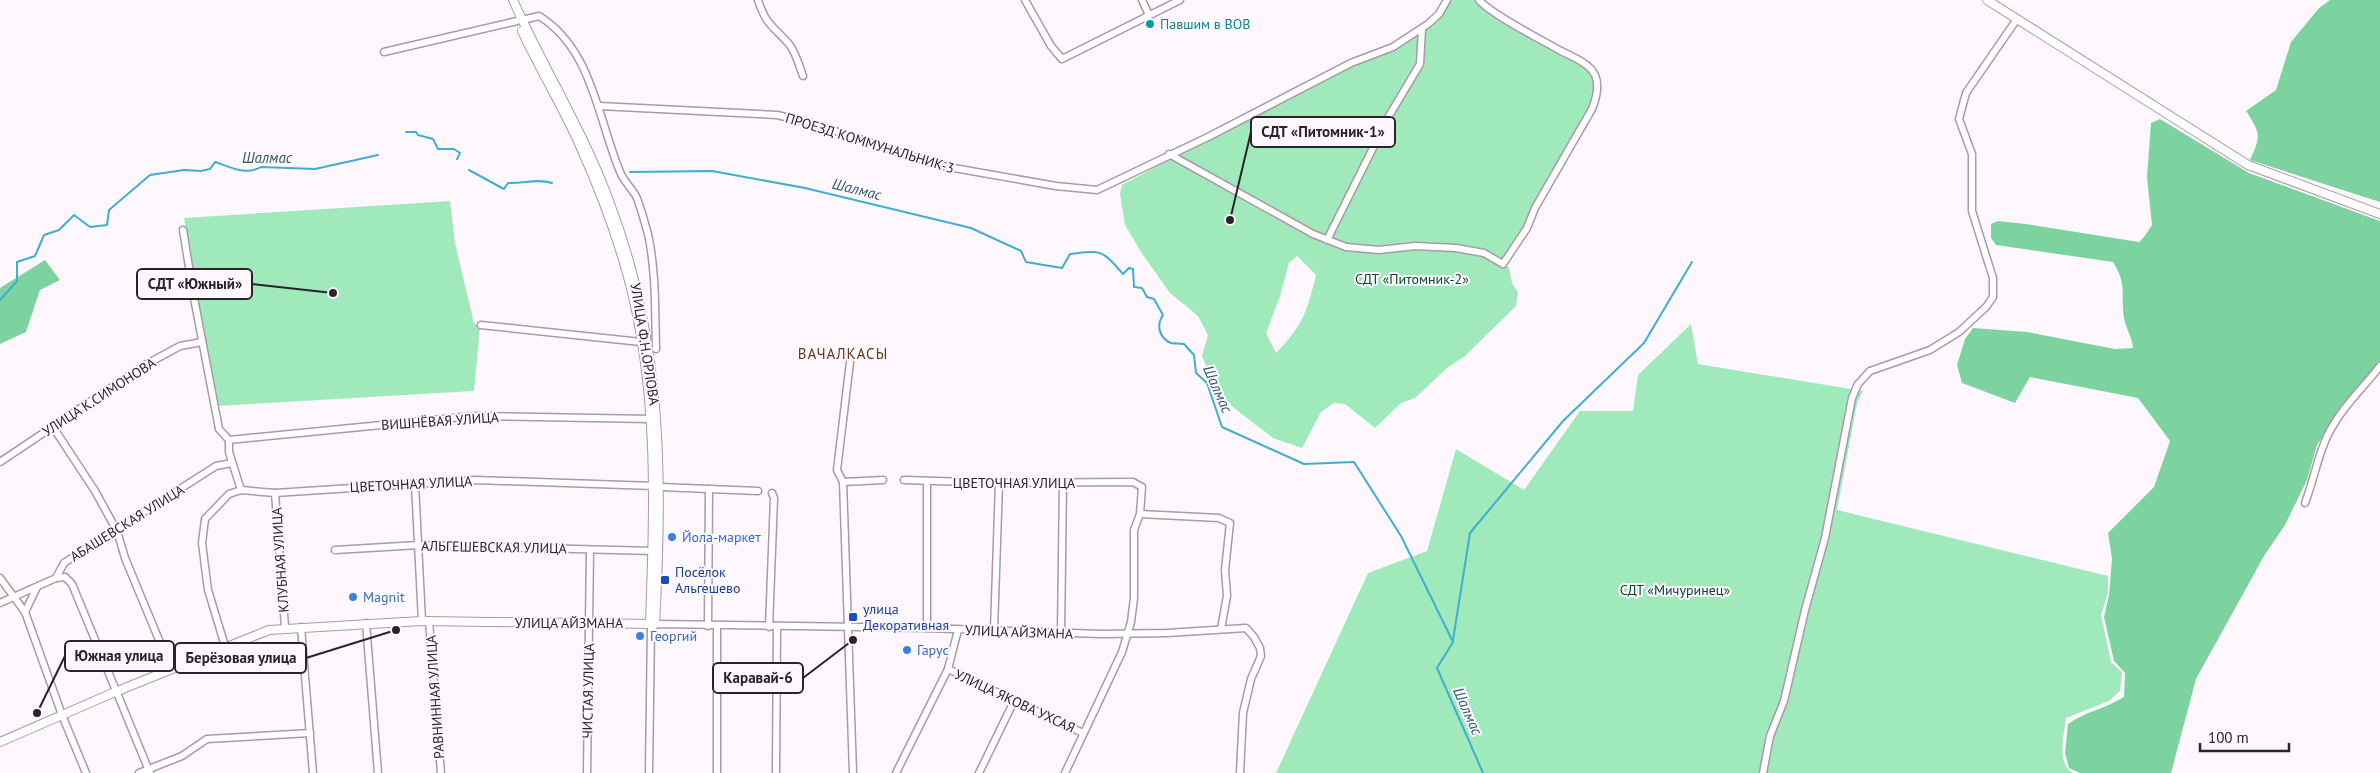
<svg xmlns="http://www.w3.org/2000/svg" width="2380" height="773" viewBox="0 0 2380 773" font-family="'PT Sans',sans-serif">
<rect width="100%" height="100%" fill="#fff7fe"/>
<g fill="#9fe9bb" fill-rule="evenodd">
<path d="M 1448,0 L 1477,0 L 1508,21 L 1588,69 L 1595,80 L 1595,97 L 1591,109 L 1534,208 L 1526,227 L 1502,264 L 1509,267 L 1512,283 L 1518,293 L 1516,306 L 1465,356 L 1447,368 L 1415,398 L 1401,403 L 1375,428 L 1345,404 L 1334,403 L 1321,412 L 1302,448 L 1273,438 L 1233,407 L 1214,384 L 1202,356 L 1208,335 L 1198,316 L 1170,293 L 1141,252 L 1125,225 L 1120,194 L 1122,185 L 1352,63 L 1393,48 L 1422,30 L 1420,63 L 1387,116 L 1327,237 L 1330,238 L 1390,116 L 1421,64 L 1425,28 L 1440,15 ZM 1297,256 L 1316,275 C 1307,312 1303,325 1276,353 L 1266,333 L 1280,296 L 1289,263 Z"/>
<path d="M 450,201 L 455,243 L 474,323 L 480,327 L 474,391 L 217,406 L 184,218 Z"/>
<path d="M 1691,324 L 1698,364 L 1863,391 L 1857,403 L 1837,510 L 2108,576 L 2108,593 L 2101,615 L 2111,662 L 2122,672 L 2120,691 L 2109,701 L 2066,718 C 2064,735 2056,763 2073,773 L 1276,773 L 1368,573 L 1427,551 L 1456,449 L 1524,490 L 1580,411 L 1633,411 L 1638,375 Z"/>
</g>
<g fill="#7dd39f">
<path d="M 2330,0 L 2380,0 L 2380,202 L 2250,160 C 2261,136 2261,134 2246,111 L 2276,90 L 2291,42 L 2319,8 Z"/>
<path d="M 2160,119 L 2249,173 L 2380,221 L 2380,361 L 2340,410 L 2317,445 L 2307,480 L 2285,525 L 2264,556 L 2196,679 L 2171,773 L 2080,773 L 2069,768 L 2065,753 L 2068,724 C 2085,712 2106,708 2124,697 L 2125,673 L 2114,661 L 2104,617 L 2109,595 L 2112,559 L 2108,533 L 2154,487 L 2170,441 L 2138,398 L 2030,377 L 2015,403 L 1962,383 L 1957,365 L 1965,339 L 1973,328 L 2027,332 L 2115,349 L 2133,348 C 2132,337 2126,329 2124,318 C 2120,293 2128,286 2113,262 L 1996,245 L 1991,238 L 1991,224 L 1998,221 L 2026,224 L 2139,242 L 2144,237 L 2152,225 L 2147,177 L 2151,123 Z"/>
<path d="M 45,260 L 60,280 L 40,290 L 26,332 L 0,344 L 0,288 Z"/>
</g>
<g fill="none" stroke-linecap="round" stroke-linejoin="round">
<g stroke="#3eaed3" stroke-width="2">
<path d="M 406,132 L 416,132 L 418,135 L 433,139 L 438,149 L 454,149 L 460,153 L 457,159"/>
<path d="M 469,170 L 504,189 L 508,183 C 524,184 537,178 552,183"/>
<path d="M 630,172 L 712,171 L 805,188 L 971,228 L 1021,251 L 1026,262 L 1062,268 L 1070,254 C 1103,250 1102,250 1123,274 L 1129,268 L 1133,269 L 1134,287 L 1142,288 L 1147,297 L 1154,299 L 1163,315 C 1156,325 1159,338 1171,343 C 1175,344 1180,343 1184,344 L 1194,355 L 1196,373 L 1207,383 L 1222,427 L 1304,464 L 1354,462 L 1401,536 L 1453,642 L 1437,668 L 1483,773"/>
<path d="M 0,300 L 17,281 L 17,262 L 35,256 L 44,235 L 59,230 L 74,215 L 90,227 L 107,225 L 109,210 L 150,175 L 184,170 L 201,171 L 210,169 L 215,162 C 231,167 245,176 261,167 L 315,169 L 378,155"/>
<path d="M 1453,640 L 1470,533 L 1563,421 L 1644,343 L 1692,262"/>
</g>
<g stroke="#ab98a9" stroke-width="9">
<g id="minor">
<path d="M 758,0 C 766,25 773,26 789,44 C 796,53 799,65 803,76"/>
<path d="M 1025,0 L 1051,46 L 1062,59 L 1180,0"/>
<path d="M 1142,0 L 1149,15"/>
<path d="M 522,20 L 539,16 C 593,49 598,121 621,174 C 625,182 631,188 636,196 C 639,202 648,233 649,239 C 656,275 655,312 656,349"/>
<path d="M 384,52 L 517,21"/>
<path d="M 599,106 L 777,115 L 811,123 L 937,165 L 1056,186 L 1097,190 L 1208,137 L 1351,63 L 1393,47 L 1428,24 L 1439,14 L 1447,0"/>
<path d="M 1169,154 L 1313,234 L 1346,247 L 1379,250 L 1415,246 L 1456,248 L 1484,253 L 1503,264 L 1527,228 L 1535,208 L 1592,109 C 1596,99 1600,86 1595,75 C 1589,63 1573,57 1561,51 C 1542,40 1492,15 1479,0"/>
<path d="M 183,230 L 194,298 L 219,429 L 229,440 L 229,452 L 241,490"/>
<path d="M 1327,240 L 1389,116 L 1420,64 L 1422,29"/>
<path d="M 481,325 L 641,342"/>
<path d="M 850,362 L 837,470 L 843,482 L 853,773"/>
<path d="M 53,427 L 95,491 L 117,531 L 125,558 L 171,669"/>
<path d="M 229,440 L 473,416 L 651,419"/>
<path d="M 0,462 L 145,365 L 180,346 L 202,342"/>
<path d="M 904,480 L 999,483 L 1133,482 L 1142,487 L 1140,514 L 1134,530 L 1134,598 L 1131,622 L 1122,652 L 1065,773"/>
<path d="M 843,482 L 883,480"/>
<path d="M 415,484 L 422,621"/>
<path d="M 660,487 L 758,491"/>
<path d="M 275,493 L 285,627"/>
<path d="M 2305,503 C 2315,477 2319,447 2334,424 C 2346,403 2365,386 2380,366"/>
<path d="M 1140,514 L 1219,518 L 1230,523 L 1225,570 L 1227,596 L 1221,629"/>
<path d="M 335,550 L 419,545 L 653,551"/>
<path d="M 0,578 L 25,612 L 62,715 L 86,773"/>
<path d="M 56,578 L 65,577 L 72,584 L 150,773"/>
<path d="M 0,603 L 56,578 L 64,563 L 216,466 L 232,463"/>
<path d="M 25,612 L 37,587"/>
<path d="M 429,621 L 441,773"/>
<path d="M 366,623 L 378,773"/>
<path d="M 708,626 L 709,489"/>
<path d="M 717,626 L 717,773"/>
<path d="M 301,627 L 313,773"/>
<path d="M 769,627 L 774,498 L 772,493"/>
<path d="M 927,628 L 927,482"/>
<path d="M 994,630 L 999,483"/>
<path d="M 651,631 L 655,624 L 927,628 L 1101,634 L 1167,633 L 1246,628 L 1254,637 L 1260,648 L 1261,656 L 1251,679 L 1243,713 L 1240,773"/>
<path d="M 1061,633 L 1063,483"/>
<path d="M 225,646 L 208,590 L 202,543 L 205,519 L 229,494 L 241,490 L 275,493 L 475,480 L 654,486"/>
<path d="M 948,669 L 1083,733"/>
<path d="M 139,773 L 182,756 L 207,739 L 310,733"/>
<path d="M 587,773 L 590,550"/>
<path d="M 649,773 L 651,627"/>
<path d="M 776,773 L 777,627"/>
<path d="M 896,773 L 948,669 L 958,630"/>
<path d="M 979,773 L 1015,699"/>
<path d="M 1763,773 L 1770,736 L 1784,701 L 1805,610 L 1825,538 L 1852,398 L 1858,384 L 1870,371 L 1930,350 L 1959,332 L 1986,307 L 1993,297 L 1993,278 L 1972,211 L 1972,154 L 1959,119 L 1966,93 L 2017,19"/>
</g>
</g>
<g stroke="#ab98a9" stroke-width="10">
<g id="tertiary">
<path d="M 1987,0 L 2248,165 L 2380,214"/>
<path d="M 522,31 C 540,70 563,107 580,146 C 599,188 616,233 628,277 C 659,390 654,507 650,623"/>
<path d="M 0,742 L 115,692 L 269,630 L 422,621 L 655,624 C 663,474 663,341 608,198 C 582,129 543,67 513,0"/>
</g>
</g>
<use href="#minor" stroke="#fff" stroke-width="6"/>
<use href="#tertiary" stroke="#fff" stroke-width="8"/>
</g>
<circle fill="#0f9aa8" stroke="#fff7fe" stroke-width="2" cx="1150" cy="24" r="5"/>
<g fill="#3f7fe0" stroke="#fff7fe" stroke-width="2">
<circle cx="672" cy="537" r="5"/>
<circle cx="353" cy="597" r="5"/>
<circle cx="640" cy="636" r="5"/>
<circle cx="907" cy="650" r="5"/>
</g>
<g fill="#1a4fb4" stroke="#fff7fe" stroke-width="2">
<rect x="660" y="575" width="10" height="10" rx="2.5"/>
<rect x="848" y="612" width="10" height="10" rx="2.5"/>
</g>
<g text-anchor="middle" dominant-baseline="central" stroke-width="4" stroke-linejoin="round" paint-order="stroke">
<g font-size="14" fill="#0d838f" stroke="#fff7fe" text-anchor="start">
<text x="1160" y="24">Павшим в ВОВ</text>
</g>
<g font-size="14" fill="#2b232a" stroke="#fff7fe">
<text transform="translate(870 143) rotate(17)">ПРОЕЗД КОММУНАЛЬНИК-3</text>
<text transform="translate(645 344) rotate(81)">УЛИЦА Ф.Н.ОРЛОВА</text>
<text transform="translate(99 397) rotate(-33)">УЛИЦА К.СИМОНОВА</text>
<text transform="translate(440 421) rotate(-4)">ВИШНЁВАЯ УЛИЦА</text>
<text x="1014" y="483">ЦВЕТОЧНАЯ УЛИЦА</text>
<text transform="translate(411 484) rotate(-3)">ЦВЕТОЧНАЯ УЛИЦА</text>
<text transform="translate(127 523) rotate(-32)">АБАШЕВСКАЯ УЛИЦА</text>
<text transform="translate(494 547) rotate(1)">АЛЬГЕШЕВСКАЯ УЛИЦА</text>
<text transform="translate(280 560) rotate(-94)">КЛУБНАЯ УЛИЦА</text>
<text x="569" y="623">УЛИЦА АЙЗМАНА</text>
<text transform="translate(1019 632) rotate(2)">УЛИЦА АЙЗМАНА</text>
<text transform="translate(588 691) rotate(-89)">ЧИСТАЯ УЛИЦА</text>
<text transform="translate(435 697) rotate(-94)">РАВНИННАЯ УЛИЦА</text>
<text transform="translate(1015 701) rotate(25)">УЛИЦА ЯКОВА УХСАЯ</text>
</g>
<g font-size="14" fill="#054b2b" stroke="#fff7fe">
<text x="1412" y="279">СДТ «Питомник-2»</text>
<text x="1675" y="590">СДТ «Мичуринец»</text>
</g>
<g font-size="14" fill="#366cbe" stroke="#fff7fe" text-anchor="start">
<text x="682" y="537">Йола-маркет</text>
<text x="363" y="597">Magnit</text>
<text x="650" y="636">Георгий</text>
<text x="917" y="650">Гарус</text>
</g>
<g font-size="14" fill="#164399" stroke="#fff7fe" text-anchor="start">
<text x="675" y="572">Посёлок<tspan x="675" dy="16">Альгешево</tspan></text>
<text x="863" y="609">улица<tspan x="863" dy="16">Декоративная</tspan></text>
</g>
<g font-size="15" font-style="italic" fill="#2c5a6a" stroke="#fff7fe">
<text x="267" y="157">Шалмас</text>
<text transform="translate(857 189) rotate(14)">Шалмас</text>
<text transform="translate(1218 389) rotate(66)">Шалмас</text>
<text transform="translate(1468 711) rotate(66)">Шалмас</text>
</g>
<g font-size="15" letter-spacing="1" fill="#663915" stroke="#fff7fe">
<text x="843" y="353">ВАЧАЛКАСЫ</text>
</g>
</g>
<path fill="none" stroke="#2b232a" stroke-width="2" d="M1230 220L1251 132M333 293L252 284M37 713L65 656M396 630L306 658M853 640L803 678"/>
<g fill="#2b232a" stroke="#fff7fe" stroke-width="2">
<circle cx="1230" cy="220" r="5"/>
<circle cx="333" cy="293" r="5"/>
<circle cx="37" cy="713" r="5"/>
<circle cx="396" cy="630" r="5"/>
<circle cx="853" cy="640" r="5"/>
</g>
<g fill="#fff7fe" stroke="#2b232a" stroke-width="2">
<rect x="1251" y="117" width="144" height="30" rx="5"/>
<rect x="137" y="269" width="115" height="30" rx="5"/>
<rect x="65" y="641" width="109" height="30" rx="5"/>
<rect x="175" y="643" width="131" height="30" rx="5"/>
<rect x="713" y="663" width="90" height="30" rx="5"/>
</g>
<g font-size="15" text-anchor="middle" font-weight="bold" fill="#2b232a">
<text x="1323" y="137">СДТ «Питомник-1»</text>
<text x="195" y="289">СДТ «Южный»</text>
<text x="119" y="661">Южная улица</text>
<text x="241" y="663">Берёзовая улица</text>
<text x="758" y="683">Каравай-6</text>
</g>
<path d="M2200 743v8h89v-8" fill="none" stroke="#2b232a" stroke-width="2.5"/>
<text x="2208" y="743" font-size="15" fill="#2b232a" stroke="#fff7fe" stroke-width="4" paint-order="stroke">100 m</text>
</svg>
